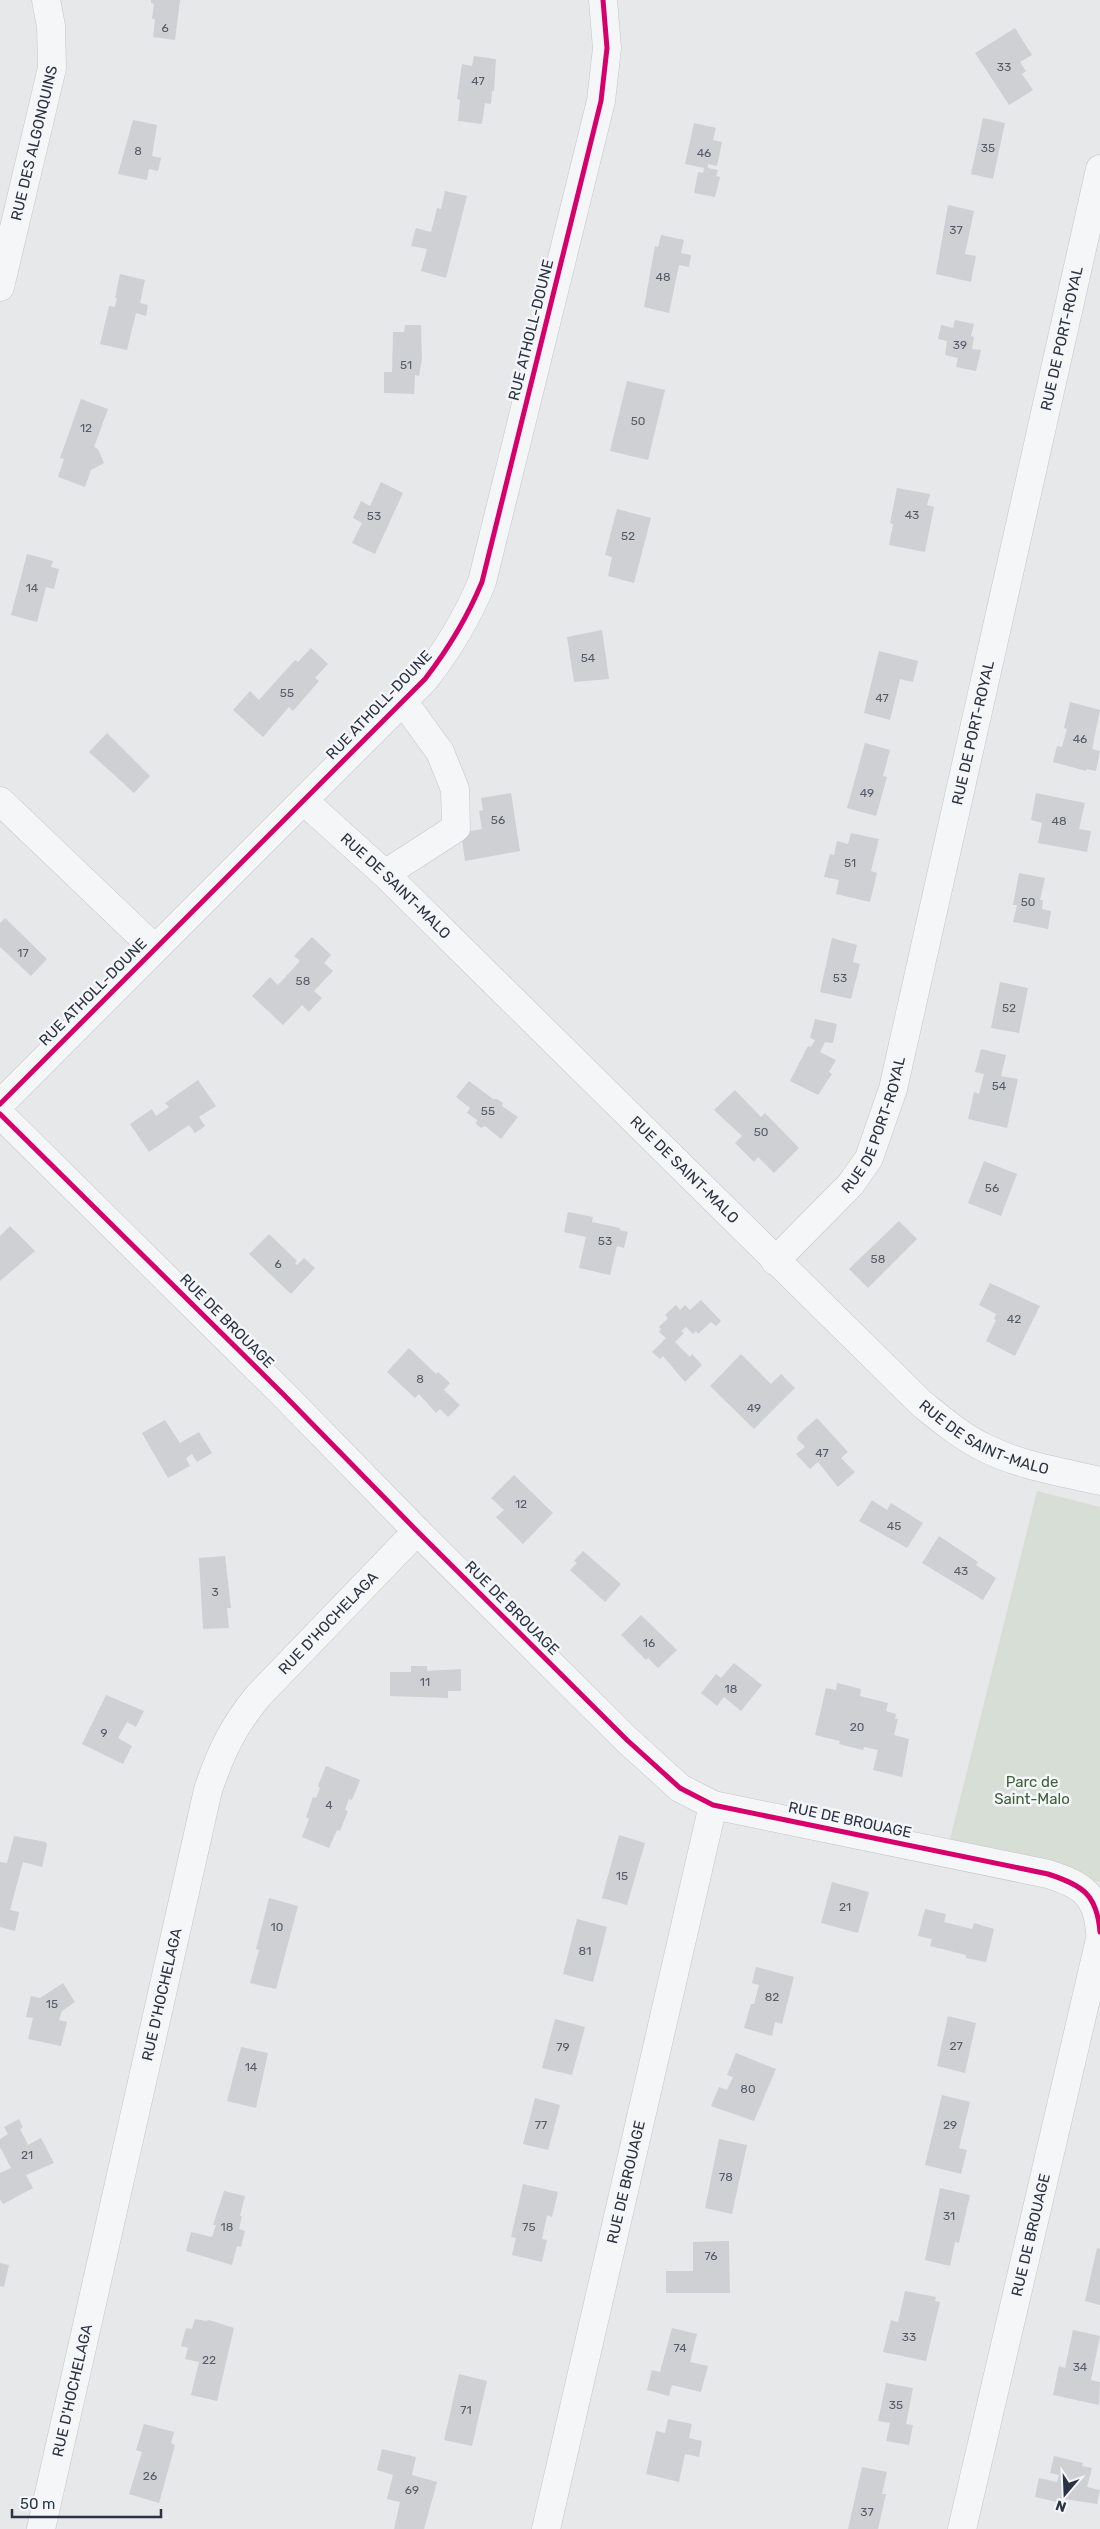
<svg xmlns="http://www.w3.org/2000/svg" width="1100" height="2529" viewBox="0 0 1100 2529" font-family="Rubik,sans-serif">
<rect width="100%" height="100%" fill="#e6e8ea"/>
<path fill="#d6ded6" d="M 1037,1491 L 1100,1507 L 1100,1882 L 950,1839 Z"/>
<g fill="#ced0d3">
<path d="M 151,0 L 180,0 L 175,40 L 153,37 L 155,19 L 152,19 L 154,4 L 151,3 Z"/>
<path d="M 1015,28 L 1032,55 L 1020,62 L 1026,71 L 1022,74 L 1033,90 L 1009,105 L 975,53 Z"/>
<path d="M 474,56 L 496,59 L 494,91 L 492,91 L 491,104 L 485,103 L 482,124 L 458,121 L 460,100 L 457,99 L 462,64 L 472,66 Z"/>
<path d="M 983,118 L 1005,123 L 993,179 L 971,174 Z"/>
<path d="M 133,120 L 157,125 L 152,156 L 161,158 L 158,171 L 149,169 L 147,180 L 118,174 Z"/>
<path d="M 694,123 L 716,128 L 713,140 L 722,142 L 717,166 L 708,164 L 708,168 L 718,170 L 716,176 L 720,177 L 715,197 L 694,193 L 698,172 L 703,173 L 704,168 L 685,164 Z"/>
<path d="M 445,191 L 467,196 L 446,278 L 421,271 L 427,249 L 411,246 L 416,228 L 431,232 L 437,208 L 441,209 Z"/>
<path d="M 948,205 L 974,211 L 965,254 L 976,256 L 971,282 L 936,274 Z"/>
<path d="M 661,235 L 684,240 L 681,253 L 691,255 L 689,267 L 679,265 L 669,313 L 644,307 L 655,246 L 658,247 Z"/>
<path d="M 120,274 L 145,280 L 140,303 L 148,305 L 146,316 L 136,313 L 127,350 L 100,344 L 109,306 L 115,307 L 117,298 L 115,298 Z"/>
<path d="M 955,320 L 974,324 L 971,336 L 974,337 L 972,349 L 981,350 L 976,371 L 956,367 L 958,358 L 945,355 L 947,341 L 938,339 L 941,325 L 953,328 Z"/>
<path d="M 405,325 L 421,325 L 422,358 L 419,376 L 415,375 L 414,394 L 384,393 L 384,372 L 392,372 L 393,332 L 404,332 Z"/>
<path d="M 627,381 L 665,390 L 648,460 L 610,451 Z"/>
<path d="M 81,399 L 108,409 L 94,447 L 98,449 L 104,463 L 91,470 L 85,487 L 58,477 L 64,459 L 60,458 Z"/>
<path d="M 381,482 L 403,493 L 375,554 L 352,543 L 362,523 L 353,518 L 361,501 L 370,506 Z"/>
<path d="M 897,488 L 930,494 L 927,505 L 934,507 L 925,552 L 889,545 L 893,524 L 890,523 Z"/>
<path d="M 617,509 L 651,518 L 634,583 L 608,576 L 612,557 L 605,555 Z"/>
<path d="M 27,554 L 53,561 L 51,567 L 59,569 L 54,589 L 46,587 L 37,622 L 11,615 Z"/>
<path d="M 602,630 L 609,679 L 574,682 L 567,637 Z"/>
<path d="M 311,648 L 328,664 L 315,678 L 319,681 L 293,711 L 289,707 L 263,737 L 233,710 L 250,691 L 259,700 L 295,660 L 298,662 Z"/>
<path d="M 879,651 L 918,661 L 913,682 L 900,679 L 890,720 L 864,713 Z"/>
<path d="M 1070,702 L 1100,710 L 1092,749 L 1100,751 L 1096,771 L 1087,769 L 1086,771 L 1053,762 L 1057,746 L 1062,747 L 1067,729 L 1064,728 Z"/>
<path d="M 107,733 L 150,776 L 134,793 L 89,752 Z"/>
<path d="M 865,743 L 890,750 L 883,776 L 887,777 L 876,816 L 847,808 Z"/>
<path d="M 511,793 L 520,851 L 465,861 L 461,833 L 482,829 L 479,811 L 483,810 L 481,798 Z"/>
<path d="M 1036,793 L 1085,803 L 1079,829 L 1091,831 L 1087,852 L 1038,843 L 1042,823 L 1031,820 Z"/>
<path d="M 851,833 L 879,839 L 871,871 L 877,873 L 870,902 L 836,894 L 839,880 L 824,877 L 830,854 L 834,855 L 837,841 L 848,844 Z"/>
<path d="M 1019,873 L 1045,878 L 1040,900 L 1043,900 L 1042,909 L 1051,911 L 1048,929 L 1013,922 L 1017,905 L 1013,905 Z"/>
<path d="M 5,918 L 47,959 L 31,976 L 0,947 L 0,923 Z"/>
<path d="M 312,937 L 331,955 L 324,963 L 333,971 L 314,991 L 322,998 L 309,1012 L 302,1005 L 283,1025 L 252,996 L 270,977 L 278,985 L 300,961 L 294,956 Z"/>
<path d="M 832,938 L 857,945 L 853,962 L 860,964 L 851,999 L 820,992 Z"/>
<path d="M 1000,982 L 1028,988 L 1019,1033 L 991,1028 Z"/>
<path d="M 815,1019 L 837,1024 L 833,1043 L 825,1042 L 820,1052 L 836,1060 L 829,1072 L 832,1074 L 818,1095 L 790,1081 L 808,1046 L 811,1047 L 815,1040 L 810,1038 Z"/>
<path d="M 981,1049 L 1006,1055 L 1001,1076 L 1018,1079 L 1007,1128 L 968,1119 L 974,1092 L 979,1094 L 984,1074 L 975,1072 Z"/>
<path d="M 198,1080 L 216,1106 L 199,1117 L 205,1126 L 195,1133 L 189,1125 L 149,1152 L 130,1124 L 152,1109 L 156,1116 L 169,1107 L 165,1103 Z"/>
<path d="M 469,1081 L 493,1099 L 497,1099 L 503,1103 L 502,1106 L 518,1117 L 501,1139 L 485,1126 L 481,1128 L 476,1124 L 477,1120 L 467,1113 L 470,1108 L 456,1097 Z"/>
<path d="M 735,1090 L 761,1117 L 765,1113 L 799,1148 L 774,1173 L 758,1157 L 754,1162 L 735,1143 L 742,1136 L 714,1110 Z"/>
<path d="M 984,1161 L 1017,1174 L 1001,1216 L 968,1203 Z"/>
<path d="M 568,1212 L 593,1217 L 592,1222 L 620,1228 L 620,1230 L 628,1232 L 624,1248 L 617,1246 L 610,1275 L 579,1268 L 586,1237 L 564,1232 Z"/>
<path d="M 899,1221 L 917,1239 L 868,1288 L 849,1269 Z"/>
<path d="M 10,1226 L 35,1251 L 0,1281 L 0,1236 Z"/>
<path d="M 269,1234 L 297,1261 L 295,1263 L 297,1265 L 304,1258 L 315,1268 L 291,1294 L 249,1254 Z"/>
<path d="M 990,1283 L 1040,1306 L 1015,1356 L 986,1341 L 996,1320 L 994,1319 L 996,1314 L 979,1305 Z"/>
<path d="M 701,1300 L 721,1321 L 716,1326 L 711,1322 L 698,1334 L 696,1331 L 693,1334 L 686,1327 L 681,1331 L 684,1333 L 675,1342 L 690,1357 L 692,1354 L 702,1365 L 685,1382 L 663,1356 L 660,1359 L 652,1352 L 666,1338 L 659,1332 L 661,1329 L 659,1327 L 668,1318 L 665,1315 L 676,1305 L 680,1310 L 685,1305 L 690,1310 Z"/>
<path d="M 409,1348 L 436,1374 L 438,1372 L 450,1383 L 444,1390 L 460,1405 L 448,1417 L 440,1409 L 436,1413 L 419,1394 L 415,1398 L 387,1372 Z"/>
<path d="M 741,1354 L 771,1384 L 781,1374 L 795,1388 L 754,1429 L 710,1386 Z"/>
<path d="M 817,1418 L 848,1452 L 841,1458 L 855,1472 L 838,1487 L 818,1462 L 810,1469 L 796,1454 L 805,1447 L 797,1439 L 799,1434 Z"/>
<path d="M 165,1420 L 180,1443 L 199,1432 L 212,1453 L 197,1462 L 192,1454 L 186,1458 L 190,1466 L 168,1478 L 142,1433 Z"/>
<path d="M 514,1475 L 553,1513 L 523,1544 L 496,1517 L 504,1510 L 491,1498 Z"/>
<path d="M 872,1500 L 887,1510 L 891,1503 L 923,1523 L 907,1548 L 859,1521 Z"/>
<path d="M 939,1536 L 978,1562 L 976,1565 L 996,1578 L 983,1600 L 922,1563 Z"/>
<path d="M 583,1551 L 621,1584 L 605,1602 L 570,1570 L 577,1563 L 574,1561 Z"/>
<path d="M 225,1556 L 231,1608 L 227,1608 L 229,1628 L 203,1629 L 199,1558 Z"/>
<path d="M 641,1615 L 677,1650 L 658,1668 L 648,1658 L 646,1660 L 621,1635 Z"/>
<path d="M 734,1663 L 762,1685 L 741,1711 L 724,1697 L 717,1706 L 701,1693 L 716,1674 L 721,1678 Z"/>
<path d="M 411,1666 L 427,1666 L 427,1671 L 461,1669 L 461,1691 L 448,1691 L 448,1698 L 390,1696 L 390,1672 L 411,1672 Z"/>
<path d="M 837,1683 L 861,1689 L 860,1696 L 888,1703 L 886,1711 L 896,1714 L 895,1719 L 898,1719 L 894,1735 L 909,1739 L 902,1777 L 873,1770 L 878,1750 L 864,1747 L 863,1750 L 839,1744 L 840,1741 L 815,1735 L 826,1688 L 836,1690 Z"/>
<path d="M 106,1695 L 144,1711 L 136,1727 L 127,1722 L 118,1738 L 132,1746 L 123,1764 L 82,1744 Z"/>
<path d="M 326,1766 L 360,1780 L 352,1800 L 349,1799 L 345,1810 L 348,1811 L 340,1831 L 337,1830 L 329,1848 L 302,1837 L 309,1819 L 306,1817 L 313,1797 L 316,1798 L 320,1788 L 318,1786 Z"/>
<path d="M 619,1835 L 645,1843 L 627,1905 L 602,1898 Z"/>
<path d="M 14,1836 L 46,1842 L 47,1845 L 42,1867 L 23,1862 L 10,1910 L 19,1912 L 15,1931 L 0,1927 L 0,1862 L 7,1863 Z"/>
<path d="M 832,1882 L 869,1892 L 858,1933 L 821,1923 Z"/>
<path d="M 269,1898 L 298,1906 L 276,1989 L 250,1983 L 259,1950 L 256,1949 Z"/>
<path d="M 925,1909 L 946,1914 L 944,1922 L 972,1929 L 974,1923 L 994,1929 L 986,1962 L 966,1958 L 966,1955 L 930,1946 L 932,1939 L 918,1936 Z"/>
<path d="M 577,1919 L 607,1927 L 593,1982 L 563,1974 Z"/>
<path d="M 756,1967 L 794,1977 L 782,2024 L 775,2022 L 772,2036 L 744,2028 L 751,2004 L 754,2004 L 759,1985 L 752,1983 Z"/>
<path d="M 63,1983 L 75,2002 L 62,2011 L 59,2020 L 67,2022 L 61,2046 L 28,2039 L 33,2018 L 26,2017 L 31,1996 L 40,1998 Z"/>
<path d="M 948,2016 L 976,2023 L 965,2073 L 937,2066 Z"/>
<path d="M 555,2019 L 585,2027 L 572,2075 L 542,2068 Z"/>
<path d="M 241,2047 L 268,2053 L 256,2108 L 227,2101 Z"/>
<path d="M 736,2053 L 776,2069 L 754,2121 L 711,2106 L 719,2087 L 727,2090 L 733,2077 L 727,2075 Z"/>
<path d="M 942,2095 L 970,2102 L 959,2148 L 967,2150 L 961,2174 L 925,2165 Z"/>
<path d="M 535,2098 L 560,2105 L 548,2150 L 523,2144 Z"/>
<path d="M 19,2119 L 23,2127 L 20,2129 L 28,2145 L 41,2138 L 54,2163 L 26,2175 L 33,2188 L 3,2204 L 0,2199 L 0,2173 L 11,2168 L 0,2147 L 0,2139 L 8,2134 L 4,2127 Z"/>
<path d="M 719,2139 L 747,2145 L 732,2214 L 705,2208 Z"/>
<path d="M 523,2184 L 558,2192 L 552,2217 L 547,2215 L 542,2239 L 547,2240 L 542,2262 L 512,2255 L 516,2238 L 511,2237 Z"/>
<path d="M 940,2188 L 970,2195 L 959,2243 L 955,2242 L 950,2266 L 925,2260 Z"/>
<path d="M 224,2191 L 245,2196 L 240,2216 L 242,2216 L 239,2229 L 245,2231 L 241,2247 L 237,2246 L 232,2265 L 186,2251 L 191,2232 L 212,2237 L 216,2225 L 213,2225 Z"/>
<path d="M 729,2241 L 730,2293 L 666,2293 L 666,2271 L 693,2271 L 693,2242 Z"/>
<path d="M 1097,2248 L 1100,2249 L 1100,2305 L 1085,2301 Z"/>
<path d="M 0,2263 L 9,2265 L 4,2287 L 0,2286 Z"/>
<path d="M 905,2291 L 936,2297 L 935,2301 L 940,2302 L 926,2361 L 883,2352 L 891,2320 L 898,2322 Z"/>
<path d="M 195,2319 L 206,2321 L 209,2320 L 234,2328 L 217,2401 L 191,2395 L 199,2362 L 185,2359 L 188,2348 L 181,2346 L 186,2328 L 192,2329 Z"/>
<path d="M 672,2328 L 697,2334 L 690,2362 L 708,2366 L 701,2392 L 672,2385 L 669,2396 L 647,2390 L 652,2370 L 660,2372 Z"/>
<path d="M 1073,2330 L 1100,2336 L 1091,2380 L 1100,2382 L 1099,2405 L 1053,2395 L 1059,2366 L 1065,2368 Z"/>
<path d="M 459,2374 L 487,2381 L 472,2446 L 444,2440 Z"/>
<path d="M 886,2383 L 913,2388 L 906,2424 L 913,2425 L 909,2445 L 886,2441 L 890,2423 L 878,2421 Z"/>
<path d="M 668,2419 L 692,2424 L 689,2438 L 702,2441 L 699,2457 L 685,2454 L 679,2482 L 646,2474 L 656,2431 L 665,2433 Z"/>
<path d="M 144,2424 L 174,2432 L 171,2443 L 175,2445 L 159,2503 L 129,2494 L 142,2452 L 136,2450 Z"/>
<path d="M 382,2449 L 416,2457 L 412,2475 L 437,2482 L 424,2529 L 394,2529 L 400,2502 L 387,2499 L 393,2475 L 377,2470 Z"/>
<path d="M 1054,2456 L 1083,2463 L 1082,2466 L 1092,2468 L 1087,2487 L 1100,2490 L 1097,2504 L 1058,2498 L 1057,2502 L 1035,2497 L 1039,2478 L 1057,2482 L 1059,2475 L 1050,2473 Z"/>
<path d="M 862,2467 L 887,2472 L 882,2494 L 886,2494 L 878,2529 L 848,2529 Z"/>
</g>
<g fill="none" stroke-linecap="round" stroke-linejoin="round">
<g stroke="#c4c6c8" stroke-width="29">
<g id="minor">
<path id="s1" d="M 0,287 L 52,68 L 51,26 L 46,0"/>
<path d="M 0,801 L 154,948"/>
<path id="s2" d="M 304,801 L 385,874 L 922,1404 C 942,1420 962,1437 985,1448 C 1021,1466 1062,1472 1100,1481"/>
<path d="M 385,874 L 456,828 L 455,789 L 440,752 L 403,701"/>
<path d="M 0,1104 L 425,679 C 449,648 467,618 482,582 L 601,101 L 607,48 L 603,0"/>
<path d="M 0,1114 L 284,1395 L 417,1531 L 627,1740 L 680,1788 L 713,1805 L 1048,1874 C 1082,1885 1097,1894 1100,1932"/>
<path id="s3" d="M 775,1261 L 851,1184 L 869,1158 L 893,1089 L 1100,169"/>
<path id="s4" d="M 41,2529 L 208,1790 C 221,1752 232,1728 258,1696 L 417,1531"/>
<path id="s5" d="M 546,2529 L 713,1805"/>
<path id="s6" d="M 962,2529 L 1100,1939"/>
</g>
</g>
<use href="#minor" stroke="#f5f6f7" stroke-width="28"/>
<g stroke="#f4f6f9" stroke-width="8">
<g id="cycleway">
<path d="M 0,1104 L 425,679 C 449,648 467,618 482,582 L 601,101 L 607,48 L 603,0"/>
<path d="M 0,1114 L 284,1395 L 417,1531 L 627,1740 L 680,1788 L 713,1805 L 1048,1874 C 1082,1885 1097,1894 1100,1932"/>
</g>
</g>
<use href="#cycleway" stroke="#d6006c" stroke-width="5"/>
</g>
<g text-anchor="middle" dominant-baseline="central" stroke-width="5" stroke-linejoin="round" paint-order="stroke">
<g font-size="12" fill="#545c69">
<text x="165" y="28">6</text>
<text x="1004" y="67">33</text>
<text x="478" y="81">47</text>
<text x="988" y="148">35</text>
<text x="138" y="151">8</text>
<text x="704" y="153">46</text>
<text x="956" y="230">37</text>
<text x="663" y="277">48</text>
<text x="960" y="345">39</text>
<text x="406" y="365">51</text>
<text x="638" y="421">50</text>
<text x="86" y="428">12</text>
<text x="912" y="515">43</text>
<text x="374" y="516">53</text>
<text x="628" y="536">52</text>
<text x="32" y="588">14</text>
<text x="588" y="658">54</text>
<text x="287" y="693">55</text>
<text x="882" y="698">47</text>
<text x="1080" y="739">46</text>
<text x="867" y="793">49</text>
<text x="498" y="820">56</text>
<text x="1059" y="821">48</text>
<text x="850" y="863">51</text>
<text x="1028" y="902">50</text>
<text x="23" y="953">17</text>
<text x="840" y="978">53</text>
<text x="303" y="981">58</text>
<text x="1009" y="1008">52</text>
<text x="999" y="1086">54</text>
<text x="488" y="1111">55</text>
<text x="761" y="1132">50</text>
<text x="992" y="1188">56</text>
<text x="605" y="1241">53</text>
<text x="878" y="1259">58</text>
<text x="278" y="1264">6</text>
<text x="1014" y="1319">42</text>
<text x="420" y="1379">8</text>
<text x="754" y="1408">49</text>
<text x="822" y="1453">47</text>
<text x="521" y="1504">12</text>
<text x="894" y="1526">45</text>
<text x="961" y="1571">43</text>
<text x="215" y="1592">3</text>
<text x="649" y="1643">16</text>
<text x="425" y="1682">11</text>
<text x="731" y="1689">18</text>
<text x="857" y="1727">20</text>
<text x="104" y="1733">9</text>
<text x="329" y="1805">4</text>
<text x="622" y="1876">15</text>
<text x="845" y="1907">21</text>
<text x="277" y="1927">10</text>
<text x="585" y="1951">81</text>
<text x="772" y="1997">82</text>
<text x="52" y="2004">15</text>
<text x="956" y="2046">27</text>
<text x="563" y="2047">79</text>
<text x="251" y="2067">14</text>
<text x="748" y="2089">80</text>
<text x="541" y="2125">77</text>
<text x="950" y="2125">29</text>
<text x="27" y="2155">21</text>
<text x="726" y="2177">78</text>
<text x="949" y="2216">31</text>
<text x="227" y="2227">18</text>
<text x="529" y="2227">75</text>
<text x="711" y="2256">76</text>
<text x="909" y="2337">33</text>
<text x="680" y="2348">74</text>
<text x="209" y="2360">22</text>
<text x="1080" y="2367">34</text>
<text x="896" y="2405">35</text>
<text x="466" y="2410">71</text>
<text x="150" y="2476">26</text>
<text x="412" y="2490">69</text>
<text x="867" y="2512">37</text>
</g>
<g font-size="15" fill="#2b3445" stroke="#f4f6f9">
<text stroke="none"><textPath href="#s1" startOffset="148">RUE DES ALGONQUINS</textPath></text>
<text transform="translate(531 330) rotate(-76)">RUE ATHOLL-DOUNE</text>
<text stroke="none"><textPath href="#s3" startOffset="982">RUE DE PORT-ROYAL</textPath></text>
<text transform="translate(379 705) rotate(-46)">RUE ATHOLL-DOUNE</text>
<text stroke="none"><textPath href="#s3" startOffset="578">RUE DE PORT-ROYAL</textPath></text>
<text stroke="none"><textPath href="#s2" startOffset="125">RUE DE SAINT-MALO</textPath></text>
<text transform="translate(93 992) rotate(-45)">RUE ATHOLL-DOUNE</text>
<text stroke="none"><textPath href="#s3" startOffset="172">RUE DE PORT-ROYAL</textPath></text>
<text stroke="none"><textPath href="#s2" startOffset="530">RUE DE SAINT-MALO</textPath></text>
<text transform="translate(227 1321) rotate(45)">RUE DE BROUAGE</text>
<text stroke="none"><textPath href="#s2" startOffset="935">RUE DE SAINT-MALO</textPath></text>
<text transform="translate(512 1608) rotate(45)">RUE DE BROUAGE</text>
<text stroke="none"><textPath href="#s4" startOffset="966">RUE D'HOCHELAGA</textPath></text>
<text transform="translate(850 1820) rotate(12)">RUE DE BROUAGE</text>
<text stroke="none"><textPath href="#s4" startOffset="548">RUE D'HOCHELAGA</textPath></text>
<text stroke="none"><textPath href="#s5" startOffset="356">RUE DE BROUAGE</textPath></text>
<text stroke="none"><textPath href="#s6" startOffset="302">RUE DE BROUAGE</textPath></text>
<text stroke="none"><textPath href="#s4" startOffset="142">RUE D'HOCHELAGA</textPath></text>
</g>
<g font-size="15" fill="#3f6138" stroke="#f4f6f9">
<text x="1032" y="1782">Parc de<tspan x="1032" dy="17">Saint-Malo</tspan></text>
</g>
</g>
<g transform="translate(1065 2494) rotate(199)" stroke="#f4f6f9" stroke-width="4" paint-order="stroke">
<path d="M0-4L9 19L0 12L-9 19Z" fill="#2b3445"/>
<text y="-8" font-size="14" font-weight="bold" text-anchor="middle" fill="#2b3445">N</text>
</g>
<path d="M12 2509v8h149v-8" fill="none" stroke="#2b3445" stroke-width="2.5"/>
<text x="20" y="2509" font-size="15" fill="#2b3445" stroke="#f4f6f9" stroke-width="4" paint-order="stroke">50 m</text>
</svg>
